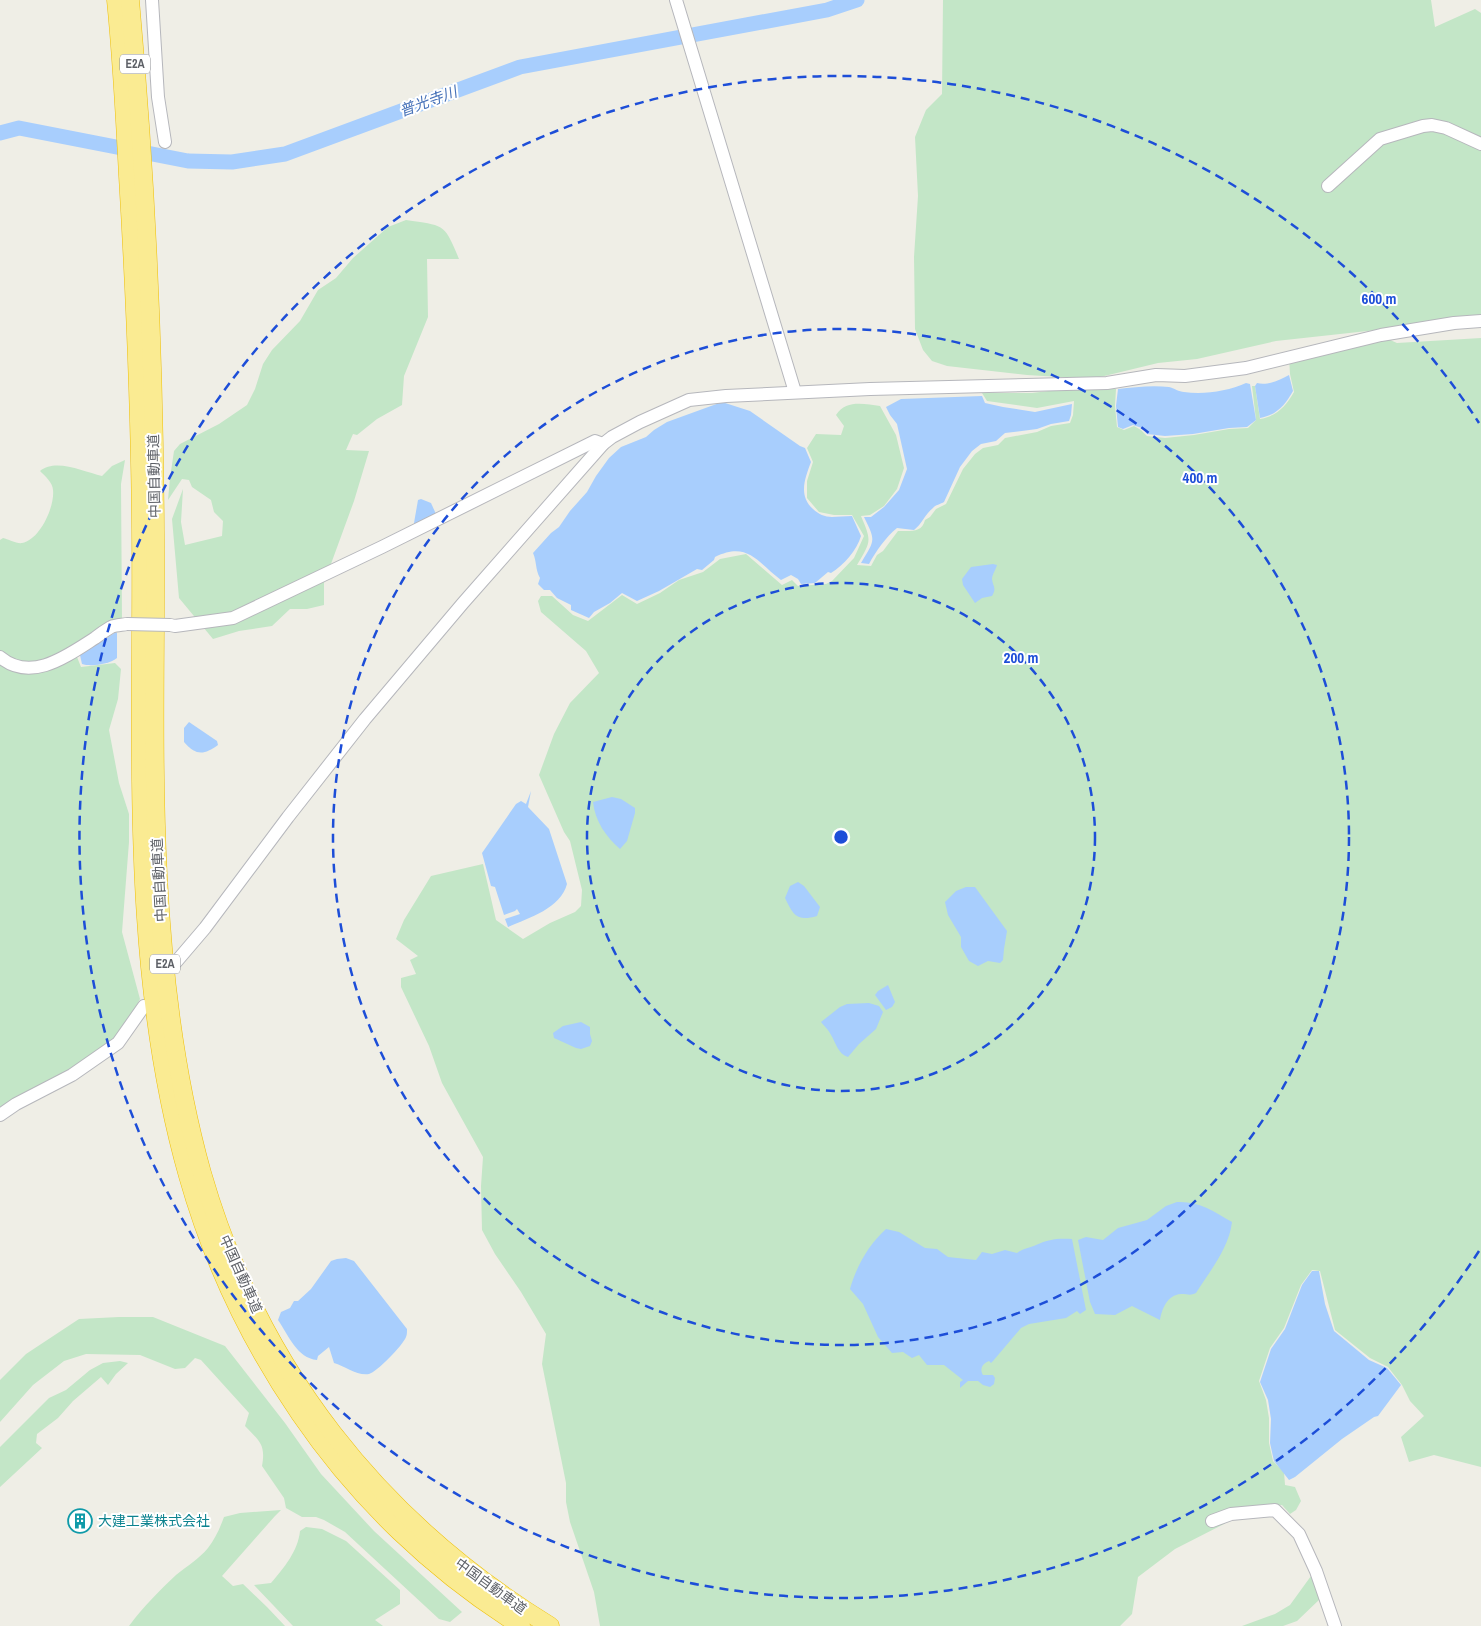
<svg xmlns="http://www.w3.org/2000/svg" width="1481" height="1626" viewBox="0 0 1481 1626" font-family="'Archivo Narrow','Noto Sans JP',sans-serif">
<rect width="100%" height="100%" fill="#efeee6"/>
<g fill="#c3e6c7">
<path d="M 943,0 L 1431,0 L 1435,27 L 1475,9 L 1481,13 L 1481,325 L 1395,328 L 1276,341 L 1197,359 L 1158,363 L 1092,379 L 1027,375 L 947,366 L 932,361 L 923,350 L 915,329 L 914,257 L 918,196 L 915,137 L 926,110 L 942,94 Z"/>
<path d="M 406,220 C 444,226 444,222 459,259 L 427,259 L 428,317 L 404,376 L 402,405 L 377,419 L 357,435 L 353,434 L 346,450 L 369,451 L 354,501 L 324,583 L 324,605 L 307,609 L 290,609 L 272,626 L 239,631 L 213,639 L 179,598 L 172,519 L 183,489 L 181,522 L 185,545 L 222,536 L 223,521 L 214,512 L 211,500 L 192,487 L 189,480 L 182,479 L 168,500 L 170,478 L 174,451 L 180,444 L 219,424 L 247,405 L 255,389 L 263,364 L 272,350 L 300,321 L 318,290 L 336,278 L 353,258 L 388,227 Z"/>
<path d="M 1374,333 L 1397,343 L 1481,338 L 1481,1467 L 1434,1455 L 1409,1462 L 1401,1437 L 1424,1416 L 1410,1401 L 1402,1385 L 1388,1367 L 1370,1358 L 1335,1330 L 1320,1271 L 1312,1270 L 1301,1285 L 1284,1328 L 1270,1348 L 1259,1381 L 1266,1400 L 1269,1418 L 1269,1443 L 1273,1461 L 1284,1472 L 1285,1485 L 1295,1487 L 1301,1501 L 1296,1510 L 1290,1514 L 1282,1505 L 1242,1509 L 1224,1524 L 1175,1549 L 1138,1577 L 1132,1614 L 1120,1626 L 600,1626 L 594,1592 L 570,1522 L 566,1502 L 566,1483 L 542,1364 L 546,1334 L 521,1292 L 495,1254 L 482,1230 L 481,1186 L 483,1157 L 442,1083 L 429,1046 L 401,987 L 401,978 L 416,974 L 410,960 L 418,956 L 396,939 L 404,920 L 431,876 L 483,864 L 496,920 L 523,939 L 550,923 L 575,912 L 581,906 L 582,890 L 570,841 L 564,832 L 539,775 L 554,734 L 570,703 L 599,673 L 586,651 L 541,612 L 538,601 L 541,596 L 552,596 L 573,615 L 588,621 L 622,595 L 637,604 L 660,593 L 679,580 L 703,572 L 720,559 L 746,554 L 782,585 L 792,580 L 798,586 L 826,584 L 832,581 L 854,558 L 864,536 L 852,515 L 834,515 L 819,512 L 807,498 L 807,481 L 813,462 L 807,448 L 816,434 L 841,435 L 844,426 L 836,415 C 846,399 865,404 880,406 L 896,435 L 904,468 L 897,489 L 884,506 L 870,515 L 861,516 C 872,542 871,541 857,565 L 871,566 L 877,555 L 883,551 L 898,531 C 910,531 922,533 925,520 L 930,517 L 936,509 L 946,504 L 963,469 L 975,454 L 983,448 L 998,445 L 1005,438 L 1037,432 L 1051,426 L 1070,423 L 1073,415 L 1074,401 L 1037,408 L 987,401 L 982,393 L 1032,393 L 1057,390 L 1116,389 L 1115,406 L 1117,427 L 1124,430 L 1134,426 L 1141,430 L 1147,436 L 1165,438 L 1194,435 L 1229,429 L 1248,428 L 1256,420 L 1252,386 L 1255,386 L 1260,419 C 1277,416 1286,406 1294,392 L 1290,374 L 1289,357 Z"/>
<path d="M 125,460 L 121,484 L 122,620 L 77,657 L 81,667 L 115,663 L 121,669 L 118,699 L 109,730 L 119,783 L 129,814 L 129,842 L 122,932 L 140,999 L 122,1034 L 67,1073 L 0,1109 L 0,540 L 3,538 C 8,539 17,544 22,543 C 40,540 55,506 53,490 C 53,483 45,476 40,471 C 56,458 84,472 102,476 L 112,466 Z"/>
<path d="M 119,1317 L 153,1317 L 225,1346 L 285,1423 L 321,1474 L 374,1531 L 462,1612 L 450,1622 L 439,1619 L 345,1532 L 324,1520 L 316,1517 L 302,1517 L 286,1508 L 284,1498 L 262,1466 C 266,1444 259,1441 245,1426 L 249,1413 L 201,1360 L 195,1358 L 185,1368 L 175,1369 L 140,1355 L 86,1354 L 64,1361 L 33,1385 L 0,1422 L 0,1380 L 26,1354 L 79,1319 Z"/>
<path d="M 120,1361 L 128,1363 L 116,1374 L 108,1385 L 101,1377 L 73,1401 L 58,1418 L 37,1434 L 36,1443 L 42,1448 L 0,1487 L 0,1447 L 49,1398 L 66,1390 L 90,1370 L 103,1363 Z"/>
<path d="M 281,1510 L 275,1516 L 222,1576 L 233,1586 L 243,1584 L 267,1607 L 285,1626 L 129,1626 C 143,1607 159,1591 176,1575 C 187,1566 199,1559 208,1548 C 215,1539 220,1528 224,1517 L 240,1513 Z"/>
<path d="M 306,1527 L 322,1529 L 346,1541 L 400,1590 L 400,1604 L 375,1620 L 383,1626 L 293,1626 L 254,1585 L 271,1583 C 284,1568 298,1551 300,1531 Z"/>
<path d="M 1311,1576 L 1320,1599 L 1297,1621 L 1283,1626 L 1242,1626 L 1275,1614 L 1290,1605 Z"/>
</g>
<g fill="#a8cefd">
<path d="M 1289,375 L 1293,391 C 1285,405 1277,415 1260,418 L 1255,386 L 1257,383 C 1267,386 1280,380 1289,375 Z"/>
<path d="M 1246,383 L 1250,384 L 1256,420 L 1247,427 L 1229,428 L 1193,434 L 1165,436 L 1147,434 L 1142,428 L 1133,425 L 1123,429 L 1118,427 L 1116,406 L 1118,389 C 1134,387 1153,385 1169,387 C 1174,388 1179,392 1184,392 C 1204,395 1228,391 1246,383 Z"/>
<path d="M 982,396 L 985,403 L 1003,407 L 1035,412 L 1072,404 L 1071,415 L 1069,421 L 1051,424 L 1037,429 L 1005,433 L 996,441 L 981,444 L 972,451 L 960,467 L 944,502 C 941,504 935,505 933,508 C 925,514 922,524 914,530 L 897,528 C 886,537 876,551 869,564 L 861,563 C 875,540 876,541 864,517 L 871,517 L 884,507 L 899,490 L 907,469 L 897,424 L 890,415 L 886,407 L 901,399 Z"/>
<path d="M 722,402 L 750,411 L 800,446 L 805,448 L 811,462 C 805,478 798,496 813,509 C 818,514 825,517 832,517 C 838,517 845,516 852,516 L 861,536 C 857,550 844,565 831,573 L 828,572 L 815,583 L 801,584 L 798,579 L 791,575 L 781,580 C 757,562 748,541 715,557 L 714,560 L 702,570 L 697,569 L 659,591 L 637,601 L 622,593 L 610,603 L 594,612 L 589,618 L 571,610 L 571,605 L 557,598 L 550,590 L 544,590 L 538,584 L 540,578 C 535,569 537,562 533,553 L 551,533 L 559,527 L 570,511 L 587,492 L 596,476 L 609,458 L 621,447 L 646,437 L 654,430 L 667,422 Z"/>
<path d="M 421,499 L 431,503 L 436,514 L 416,526 L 414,523 L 418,500 Z"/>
<path d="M 993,564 L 997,565 C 996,569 992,575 992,579 C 993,587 997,588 992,596 L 982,598 L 975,603 L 963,585 L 962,579 L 971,567 Z"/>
<path d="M 116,632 L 117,633 L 117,658 C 110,664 91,667 82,664 L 80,655 Z"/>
<path d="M 189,722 L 217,741 L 218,745 C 204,755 196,756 184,742 L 184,728 Z"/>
<path d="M 531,791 L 528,807 L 549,829 L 567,884 C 561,908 529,918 508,927 L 505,919 L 520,914 L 517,909 L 515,911 L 504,915 L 495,887 L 491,886 L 482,853 L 516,804 L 521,801 L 526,804 Z"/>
<path d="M 612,797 L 621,799 L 635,808 L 635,813 L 627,841 L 620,849 C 606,837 595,821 593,802 Z"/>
<path d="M 798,882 L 804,886 L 820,907 L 817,916 C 797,922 793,915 785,898 L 790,886 Z"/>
<path d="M 966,887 L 975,887 L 1007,931 L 1004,949 L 1003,960 L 1000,963 L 988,961 L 978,966 L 969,961 L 961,947 L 961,937 L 948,915 L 945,902 L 956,891 Z"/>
<path d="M 888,985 L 895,1002 L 892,1007 L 886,1010 L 875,995 L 878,991 Z"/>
<path d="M 869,1003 L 879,1006 L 883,1012 L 876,1029 L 859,1044 L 848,1057 C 838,1054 836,1043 831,1035 C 829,1030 824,1026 821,1022 L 840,1007 L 847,1004 Z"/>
<path d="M 581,1022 L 590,1027 L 590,1034 L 592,1041 L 590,1046 L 581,1049 L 576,1048 L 554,1038 L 553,1033 L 563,1026 Z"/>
<path d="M 1177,1202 C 1199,1201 1213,1211 1232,1222 C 1229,1248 1210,1271 1196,1293 C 1190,1296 1188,1294 1181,1294 C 1167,1295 1162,1309 1160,1320 L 1132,1306 L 1115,1315 L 1095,1314 L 1090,1302 L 1078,1240 L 1086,1237 L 1103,1240 L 1118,1228 L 1147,1220 L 1166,1206 Z"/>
<path d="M 886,1229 L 899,1232 L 925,1248 L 937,1249 L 948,1257 L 976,1260 L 982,1252 L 992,1254 L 1005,1250 L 1017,1253 C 1024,1248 1030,1248 1036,1245 C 1049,1239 1058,1238 1072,1239 L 1086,1310 L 1080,1314 L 1077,1311 L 1066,1318 L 1029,1324 L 1021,1328 L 993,1361 L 991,1363 L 989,1361 C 983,1363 979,1369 983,1375 L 993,1375 L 995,1378 L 994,1384 L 990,1387 L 983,1385 L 978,1381 L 968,1381 L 960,1388 L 960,1382 L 963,1380 L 944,1365 L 927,1365 L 919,1355 L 912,1358 L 903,1352 L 892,1353 L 878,1337 L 863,1304 L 850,1289 C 856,1267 869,1244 886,1229 Z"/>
<path d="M 346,1258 L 354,1261 L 407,1329 C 407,1332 407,1335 406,1337 C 403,1345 377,1372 369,1374 C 357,1376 345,1366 334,1363 L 329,1347 L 318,1356 L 317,1360 C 297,1358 289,1336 278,1320 L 281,1312 L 290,1308 L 294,1301 L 298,1301 L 311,1289 L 331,1261 L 337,1259 Z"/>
<path d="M 1312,1271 L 1319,1271 L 1325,1304 L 1334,1331 L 1369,1360 L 1387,1368 L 1401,1385 L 1378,1416 L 1374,1417 L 1342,1439 L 1295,1477 L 1289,1480 L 1274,1461 L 1270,1443 L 1271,1419 L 1268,1400 L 1260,1382 L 1271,1349 L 1285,1329 L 1302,1285 Z"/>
</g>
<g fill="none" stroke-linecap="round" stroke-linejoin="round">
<path stroke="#a8cefd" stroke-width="15" d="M 0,133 L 19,128 L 188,161 L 232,162 L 285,154 L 520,67 L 827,10 L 857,0"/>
<g stroke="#b6b7bc" stroke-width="14">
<g id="minor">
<path d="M 152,0 L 158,97 L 165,142"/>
<path d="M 676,0 L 795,392"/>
<path d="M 1328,186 L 1380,139 L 1423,126 L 1432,125 L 1446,128 L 1481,144"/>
<path d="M 170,625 L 175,626 L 233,618 L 382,547 L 595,441 L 603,444"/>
<path d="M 0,657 C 31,683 67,656 95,638 C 100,634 106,630 111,627 C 116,625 122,625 127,624"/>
<path d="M 176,962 L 205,928 L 288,817 L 365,719 L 463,603 L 603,444 L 612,437 L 640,422 L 689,400 L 726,396 L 870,389 L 1107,383 L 1156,375 L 1185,376 L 1246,368 L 1381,335 L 1454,323 L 1481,321"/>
<path d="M 0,1115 L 16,1104 L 72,1075 L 118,1043 L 144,1006"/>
<path d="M 1212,1521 L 1231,1514 L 1275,1510 L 1299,1534 L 1316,1571 L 1335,1626"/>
</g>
</g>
<g stroke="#eebf07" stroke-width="19">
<g id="highway">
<path d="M 116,0 C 122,59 125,117 128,176 C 135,293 140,410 141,528 C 143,744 128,966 188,1176 C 212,1261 250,1341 300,1414 C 358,1499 434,1572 521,1626"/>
<path d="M 130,0 C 146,177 154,354 155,531 C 156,646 152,761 158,876 C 163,976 175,1077 202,1173 C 258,1368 379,1521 550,1626"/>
</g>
</g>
<use href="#minor" stroke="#fff" stroke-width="12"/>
<use href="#highway" stroke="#faeb92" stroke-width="18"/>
<g stroke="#b6b7bc" stroke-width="14" stroke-linecap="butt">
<path id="minor-bridge" d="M 127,624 L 170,625"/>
</g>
<use href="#minor-bridge" stroke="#fff" stroke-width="12"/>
</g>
<g fill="none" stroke="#1d4ed8" stroke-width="2.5" stroke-dasharray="9 6">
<circle cx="841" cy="837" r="254"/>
<circle cx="841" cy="837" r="508"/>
<path d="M1479 1251A761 761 0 1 1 1479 423"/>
</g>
<defs>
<g id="building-ring" transform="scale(1.25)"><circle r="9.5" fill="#fff" stroke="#0f9aa8" stroke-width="1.5"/><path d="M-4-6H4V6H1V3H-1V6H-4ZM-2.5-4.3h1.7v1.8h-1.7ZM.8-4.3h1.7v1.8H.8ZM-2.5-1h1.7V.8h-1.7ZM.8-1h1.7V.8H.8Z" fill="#0f9aa8"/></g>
</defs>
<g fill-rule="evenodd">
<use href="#building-ring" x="80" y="1521"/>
</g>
<g text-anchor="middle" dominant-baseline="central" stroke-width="4" stroke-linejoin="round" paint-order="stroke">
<g fill="#fff" stroke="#8e9094" stroke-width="1">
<rect x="120" y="54.5" width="30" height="19" rx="4"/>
<rect x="150" y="954.5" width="30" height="19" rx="4"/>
</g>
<g font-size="12" font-weight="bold" fill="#5d6066">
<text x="135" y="64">E2A</text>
<text x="165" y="964">E2A</text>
</g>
<g font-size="14" fill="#5d6066" stroke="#fff">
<text transform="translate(154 476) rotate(-91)">中国自動車道</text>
<text transform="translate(159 880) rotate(-93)">中国自動車道</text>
<text transform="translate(241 1274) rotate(66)">中国自動車道</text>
<text transform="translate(491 1586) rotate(36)">中国自動車道</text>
</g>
<g font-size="14" fill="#0d838f" stroke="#fff" text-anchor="start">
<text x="98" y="1521">大建工業株式会社</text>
</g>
<g font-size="15" font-style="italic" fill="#4772b8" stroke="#fff">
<text transform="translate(428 101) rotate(-20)">普光寺川</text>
</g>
</g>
<circle cx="841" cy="837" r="8" fill="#1d4ed8" stroke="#fff" stroke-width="2.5"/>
<g font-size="15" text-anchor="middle" font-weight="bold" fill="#1d4ed8" stroke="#fff" stroke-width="4" stroke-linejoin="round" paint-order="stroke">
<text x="1379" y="304">600 m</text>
<text x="1200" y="483">400 m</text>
<text x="1021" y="663">200 m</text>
</g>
</svg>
